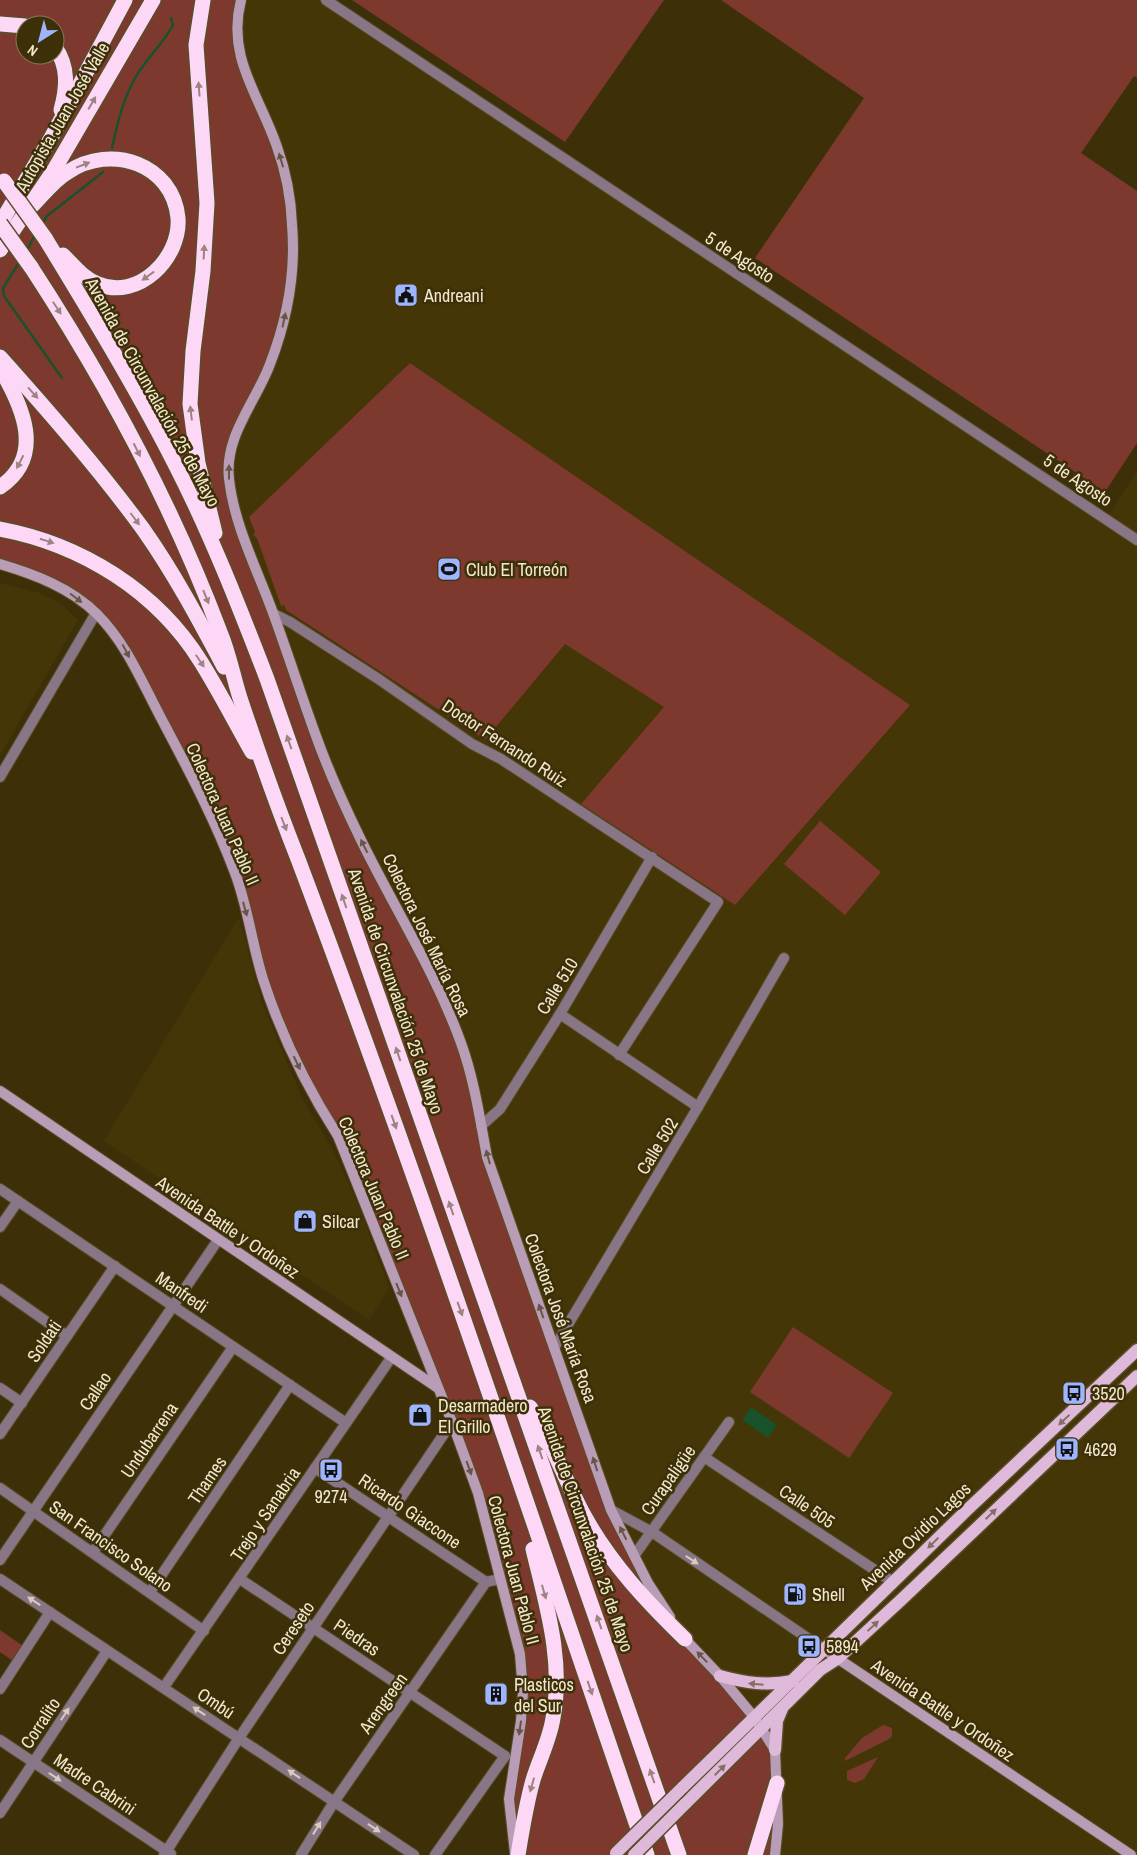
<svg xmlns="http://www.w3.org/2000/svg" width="1137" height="1855" viewBox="0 0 1137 1855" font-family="'Archivo Narrow',sans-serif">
<rect width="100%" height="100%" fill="#3d3009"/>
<g fill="#443606">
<path d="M 241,0 L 326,0 L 1106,519 L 1137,472 L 1137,1855 L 775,1855 L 685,1639 L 623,1533 L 274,614 L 228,477 L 242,67 Z"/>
<path d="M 0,583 L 40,593 L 60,603 L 78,620 L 0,755 Z"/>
<path d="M 239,917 L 262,1003 L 303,1100 L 335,1154 L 358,1204 L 389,1288 L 369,1320 L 104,1141 Z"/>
</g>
<g fill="#7e392e" fill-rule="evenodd">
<path d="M 0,0 L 241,0 L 238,38 L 276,144 L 293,226 L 282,329 L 229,455 L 234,505 L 317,739 L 461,1043 L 487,1157 L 611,1510 L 648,1583 L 775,1750 L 775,1855 L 515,1855 L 510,1825 L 516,1755 L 520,1654 L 478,1493 L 338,1136 L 284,1038 L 236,874 L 122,644 L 63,588 L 0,564 ZM 25,25 L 55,25 L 55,55 L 25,55 Z"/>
<path d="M 352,0 L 664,0 L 565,142 Z"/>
<path d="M 721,0 L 1137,0 L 1137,78 L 1134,76 L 1081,153 L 1137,191 L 1137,443 L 1105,492 L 755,258 L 864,98 Z"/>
<path d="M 410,363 L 910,705 L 735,905 L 581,804 L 664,707 L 565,644 L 485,740 L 286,610 L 284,605 L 281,606 L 257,538 L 253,535 L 255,532 L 249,517 Z"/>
<path d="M 820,821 L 881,872 L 845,915 L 784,864 Z"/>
<path d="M 793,1327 L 893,1393 L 849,1458 L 750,1392 Z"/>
<path d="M 0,1630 L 23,1646 L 13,1661 L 0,1652 Z"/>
<path d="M 883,1725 L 892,1728 L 892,1736 L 889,1739 L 845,1761 L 845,1758 L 862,1738 Z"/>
<path d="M 878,1757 L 864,1779 L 855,1783 L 847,1780 L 847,1771 Z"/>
</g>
<path fill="#19512b" d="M 751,1407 L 777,1425 L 768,1438 L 742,1420 Z"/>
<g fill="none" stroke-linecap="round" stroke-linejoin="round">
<g stroke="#19512b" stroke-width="2.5">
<path d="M 112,148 C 117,125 122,103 133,82 C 143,61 162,46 173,25 L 171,18"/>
<path d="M 42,224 L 47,216 L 103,172"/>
<path d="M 27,250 L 35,235"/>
<path d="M 20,261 L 3,288 L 4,296 L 62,378"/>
</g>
<g stroke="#5a4d29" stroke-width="12">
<g id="street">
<path d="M 326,0 L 1137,540"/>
<path d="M 274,614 L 290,622 L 380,680 L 472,744 L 501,759 L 718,902 L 619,1055"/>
<path d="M 0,777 L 96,613"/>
<path d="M 560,1014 L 698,1107"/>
<path d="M 481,1126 L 500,1109 L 560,1014 L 652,857"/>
<path d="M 0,1189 L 346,1423"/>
<path d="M 0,1227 L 18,1201"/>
<path d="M 0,1289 L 67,1336"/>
<path d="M 554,1348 L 698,1107 L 784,958"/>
<path d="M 0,1388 L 22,1403"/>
<path d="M 0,1434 L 115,1266"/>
<path d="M 704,1457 L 893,1582"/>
<path d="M 315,1468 L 486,1582"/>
<path d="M 0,1488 L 204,1631"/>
<path d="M 611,1510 L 652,1532 L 825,1650"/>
<path d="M 93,1552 L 233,1347"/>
<path d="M 634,1556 L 729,1422"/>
<path d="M 0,1560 L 218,1240"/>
<path d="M 0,1579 L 414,1855"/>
<path d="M 240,1579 L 505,1756"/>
<path d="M 150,1592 L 290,1385"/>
<path d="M 164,1687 L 391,1358"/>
<path d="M 0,1689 L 50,1612"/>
<path d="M 0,1740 L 171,1854"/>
<path d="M 0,1813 L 107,1651"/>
<path d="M 164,1855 L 239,1738 L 452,1422"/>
<path d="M 301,1855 L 334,1802 L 486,1582 L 500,1579"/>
<path d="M 435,1855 L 505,1756"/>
</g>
</g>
<g stroke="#5a4d29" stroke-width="12">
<g id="secondary">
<path d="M 241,0 C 226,58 260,96 277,147 C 286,172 291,198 292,225 C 296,273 287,320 270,364 C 256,402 224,436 229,479 C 234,525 257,569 273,613 C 288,654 301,695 316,736 C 328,770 344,805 360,838 C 393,906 435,971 461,1043 C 474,1079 480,1119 487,1157 L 611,1510 L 648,1583 L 670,1617"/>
<path d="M 0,564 C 34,574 71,588 97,614 C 126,643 141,680 160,716 C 187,767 215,819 235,873 C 248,907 252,944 263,979 C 281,1035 306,1086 338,1136 L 452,1422 L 478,1493 L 520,1654 L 523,1692 L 521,1721 L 509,1799 L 515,1853"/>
<path d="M 0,1091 L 438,1388"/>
<path d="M 682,1636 L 720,1676 L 754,1717 L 775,1750 L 778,1824 L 775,1855"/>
<path d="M 825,1650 L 1131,1855"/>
</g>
</g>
<g stroke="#5a4d29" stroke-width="15">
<g id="primary">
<path d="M 720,1676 C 746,1683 766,1686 793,1681"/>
<path d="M 775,1750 L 777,1721 L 782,1709"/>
<path d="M 682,1788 L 968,1509 L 1137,1350"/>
<path d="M 685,1804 L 820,1670 L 837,1659 L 901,1600 L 1137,1376"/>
</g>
</g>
<g stroke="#5a4d29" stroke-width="18">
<g id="highway">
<path d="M 203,0 L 196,45 L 207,203 L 203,271 L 193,351 L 190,404 L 198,463 L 215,533"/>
<path d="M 0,24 L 25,26"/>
<path d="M 55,47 C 69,67 67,88 61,110"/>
<path d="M 32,206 C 43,195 54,180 68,172 C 111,143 173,164 178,218 C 181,258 138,301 98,284 C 83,278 74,266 63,255"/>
<path d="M 0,224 L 51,138 L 125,0"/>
<path d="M 45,238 C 90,312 135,386 174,462 C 210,532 239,606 267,679 L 679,1855"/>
<path d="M 0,250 L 54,170 L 153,0"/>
<path d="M 31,267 C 106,382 172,504 220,632 C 229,653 233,676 240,698 C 258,752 277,806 298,859 C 422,1188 533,1522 647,1855"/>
<path d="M 0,357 C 50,413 99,469 143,529 C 174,573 199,620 224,667"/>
<path d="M 0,368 C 22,405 46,456 0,487"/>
<path d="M 0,529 C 81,544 157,591 201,662 C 219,691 235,722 252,752"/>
<path d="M 530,1407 C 552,1442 565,1481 585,1517 C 611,1564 647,1602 685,1639"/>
<path d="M 518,1855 C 522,1830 526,1805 533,1780 C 539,1760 550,1739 553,1718 C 564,1661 546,1604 533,1549"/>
<path d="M 755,1855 L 777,1783"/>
</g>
</g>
<use href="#street" stroke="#887686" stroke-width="10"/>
<use href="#secondary" stroke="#b99cb5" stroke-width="10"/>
<use href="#primary" stroke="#dfb9da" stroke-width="12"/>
<use href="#highway" stroke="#fcd7f6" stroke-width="15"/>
<g stroke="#5a4d29" stroke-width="15" stroke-linecap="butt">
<g id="primary-bridge">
<path d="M 616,1853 L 682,1788"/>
<path d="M 634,1855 L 685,1804"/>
</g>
</g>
<g stroke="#5a4d29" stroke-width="18" stroke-linecap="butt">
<g id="highway-bridge">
<path d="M 4,181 L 45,238"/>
<path d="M 0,224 L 31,267"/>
</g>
</g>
<use href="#primary-bridge" stroke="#dfb9da" stroke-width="12"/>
<use href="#highway-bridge" stroke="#fcd7f6" stroke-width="15"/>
</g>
<defs><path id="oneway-solid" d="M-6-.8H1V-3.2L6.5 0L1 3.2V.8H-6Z" transform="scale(1.25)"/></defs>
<g fill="#9c8480">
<use href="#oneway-solid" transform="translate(199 89) rotate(-94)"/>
<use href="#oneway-solid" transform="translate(92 103) rotate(-60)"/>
<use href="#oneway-solid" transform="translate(83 165) rotate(-21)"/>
<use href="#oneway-solid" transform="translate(204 252) rotate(-87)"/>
<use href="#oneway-solid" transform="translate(148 276) rotate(144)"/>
<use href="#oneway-solid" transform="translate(57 308) rotate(57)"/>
<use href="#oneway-solid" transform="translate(33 393) rotate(48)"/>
<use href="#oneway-solid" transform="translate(191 413) rotate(-97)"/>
<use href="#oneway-solid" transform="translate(137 450) rotate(63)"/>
<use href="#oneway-solid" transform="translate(20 462) rotate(117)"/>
<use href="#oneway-solid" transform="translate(135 519) rotate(53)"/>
<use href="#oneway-solid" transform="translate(47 541) rotate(18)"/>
<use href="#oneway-solid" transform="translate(206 597) rotate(68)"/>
<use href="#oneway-solid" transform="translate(200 661) rotate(56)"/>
<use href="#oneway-solid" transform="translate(289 742) rotate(-109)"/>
<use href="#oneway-solid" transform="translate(284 824) rotate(69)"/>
<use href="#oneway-solid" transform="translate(344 901) rotate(-109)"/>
<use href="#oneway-solid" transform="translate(398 1054) rotate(-109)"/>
<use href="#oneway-solid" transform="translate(394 1122) rotate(70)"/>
<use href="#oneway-solid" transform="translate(451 1208) rotate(-109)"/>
<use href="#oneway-solid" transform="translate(460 1309) rotate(70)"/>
<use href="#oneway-solid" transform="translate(540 1452) rotate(-109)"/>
<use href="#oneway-solid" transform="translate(544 1592) rotate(74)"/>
<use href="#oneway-solid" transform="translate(599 1622) rotate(-109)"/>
<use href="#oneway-solid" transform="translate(590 1688) rotate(71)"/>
<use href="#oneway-solid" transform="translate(652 1776) rotate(-109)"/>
<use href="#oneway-solid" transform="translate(532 1785) rotate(106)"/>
</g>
<g fill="#685645">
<use href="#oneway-solid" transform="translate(281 160) rotate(-106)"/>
<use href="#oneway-solid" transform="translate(284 320) rotate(-78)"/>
<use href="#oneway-solid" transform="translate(229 472) rotate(-90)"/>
<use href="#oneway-solid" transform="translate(76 598) rotate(37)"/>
<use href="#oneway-solid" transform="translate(126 651) rotate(62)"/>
<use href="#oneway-solid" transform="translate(364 846) rotate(-117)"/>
<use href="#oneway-solid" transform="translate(245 909) rotate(75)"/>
<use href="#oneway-solid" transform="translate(297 1063) rotate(64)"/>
<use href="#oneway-solid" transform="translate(488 1157) rotate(-105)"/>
<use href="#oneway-solid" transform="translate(399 1290) rotate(68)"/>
<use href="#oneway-solid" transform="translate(541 1311) rotate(-109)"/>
<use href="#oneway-solid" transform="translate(595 1464) rotate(-108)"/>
<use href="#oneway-solid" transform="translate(469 1468) rotate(70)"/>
<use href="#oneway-solid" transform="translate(623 1533) rotate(-117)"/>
<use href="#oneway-solid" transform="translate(702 1657) rotate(-134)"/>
<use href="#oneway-solid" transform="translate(520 1728) rotate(98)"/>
</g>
<g fill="#866e67">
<use href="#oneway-solid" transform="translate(1064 1420) rotate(137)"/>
<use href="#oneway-solid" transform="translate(991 1514) rotate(-44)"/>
<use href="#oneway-solid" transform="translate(933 1543) rotate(136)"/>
<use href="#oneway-solid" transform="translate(873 1626) rotate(-43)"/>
<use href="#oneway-solid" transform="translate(756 1684) rotate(-175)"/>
<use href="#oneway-solid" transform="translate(720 1770) rotate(-45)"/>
</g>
<g fill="#d7ccbc">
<use href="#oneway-solid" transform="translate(692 1560) rotate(34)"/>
<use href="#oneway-solid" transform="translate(34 1601) rotate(-147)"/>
<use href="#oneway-solid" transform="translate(199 1711) rotate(-146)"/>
<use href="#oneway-solid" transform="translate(65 1714) rotate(-57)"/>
<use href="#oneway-solid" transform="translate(294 1774) rotate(-146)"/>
<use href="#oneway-solid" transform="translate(55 1777) rotate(34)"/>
<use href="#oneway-solid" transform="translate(317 1828) rotate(-58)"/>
<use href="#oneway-solid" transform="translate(374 1828) rotate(34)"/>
</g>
<defs>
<g id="civic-square" transform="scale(1.25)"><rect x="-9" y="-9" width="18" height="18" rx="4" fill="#9eb4fd" stroke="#3d3009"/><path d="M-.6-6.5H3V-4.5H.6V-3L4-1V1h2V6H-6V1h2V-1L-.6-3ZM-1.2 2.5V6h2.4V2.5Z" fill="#111"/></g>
<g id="stadium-square" transform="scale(1.25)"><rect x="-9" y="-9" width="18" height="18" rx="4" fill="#9eb4fd" stroke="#3d3009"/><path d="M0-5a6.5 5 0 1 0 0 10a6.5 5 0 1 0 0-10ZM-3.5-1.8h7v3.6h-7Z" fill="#111"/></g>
<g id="shop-square" transform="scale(1.25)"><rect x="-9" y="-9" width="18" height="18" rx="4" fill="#9eb4fd" stroke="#3d3009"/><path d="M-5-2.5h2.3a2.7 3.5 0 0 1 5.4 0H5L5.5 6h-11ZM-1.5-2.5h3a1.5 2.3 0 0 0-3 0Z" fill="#111"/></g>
<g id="bus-square" transform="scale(1.25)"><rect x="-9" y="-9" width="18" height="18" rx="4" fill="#9eb4fd" stroke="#3d3009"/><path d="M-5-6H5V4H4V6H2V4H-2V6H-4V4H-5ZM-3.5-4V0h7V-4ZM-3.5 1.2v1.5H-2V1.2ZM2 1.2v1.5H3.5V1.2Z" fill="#111"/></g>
<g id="fuel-square" transform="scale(1.25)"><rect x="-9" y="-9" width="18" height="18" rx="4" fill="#9eb4fd" stroke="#3d3009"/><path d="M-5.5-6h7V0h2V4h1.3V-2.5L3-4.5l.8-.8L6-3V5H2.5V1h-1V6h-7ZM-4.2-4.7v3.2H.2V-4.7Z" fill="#111"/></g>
<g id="building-square" transform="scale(1.25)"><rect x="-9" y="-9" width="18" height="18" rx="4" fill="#9eb4fd" stroke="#3d3009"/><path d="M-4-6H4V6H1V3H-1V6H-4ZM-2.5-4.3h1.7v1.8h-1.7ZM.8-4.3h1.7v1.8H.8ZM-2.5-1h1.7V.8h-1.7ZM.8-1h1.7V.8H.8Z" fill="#111"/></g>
</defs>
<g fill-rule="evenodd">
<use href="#civic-square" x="406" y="295"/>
<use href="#stadium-square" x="449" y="569"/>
<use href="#shop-square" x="305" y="1221"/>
<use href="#bus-square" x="1074" y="1393"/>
<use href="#shop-square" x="420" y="1415"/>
<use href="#bus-square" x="1067" y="1449"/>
<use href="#bus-square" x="331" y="1470"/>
<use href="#fuel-square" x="795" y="1594"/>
<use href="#bus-square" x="809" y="1646"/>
<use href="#building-square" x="496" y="1694"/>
</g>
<g text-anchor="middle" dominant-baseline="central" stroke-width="5" stroke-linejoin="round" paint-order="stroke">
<g font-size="18" fill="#f1e8ce" stroke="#3d3009">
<text transform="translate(62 117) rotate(-60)">Autopista Juan José Valle</text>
<text transform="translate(740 257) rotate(33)">5 de Agosto</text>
<text transform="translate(153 392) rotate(61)">Avenida de Circunvalación 25 de Mayo</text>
<text transform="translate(1078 480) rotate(34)">5 de Agosto</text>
<text transform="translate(505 743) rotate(33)">Doctor Fernando Ruiz</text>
<text transform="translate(223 814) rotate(66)">Colectora Juan Pablo II</text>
<text transform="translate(427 935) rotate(64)">Colectora José María Rosa</text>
<text transform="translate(557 986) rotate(-59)">Calle 510</text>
<text transform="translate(396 991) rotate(71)">Avenida de Circunvalación 25 de Mayo</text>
<text transform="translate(657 1146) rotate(-59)">Calle 502</text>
<text transform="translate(374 1188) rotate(67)">Colectora Juan Pablo II</text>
<text transform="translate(228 1227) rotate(34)">Avenida Battle y Ordoñez</text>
<text transform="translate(182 1292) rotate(34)">Manfredi</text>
<text transform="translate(561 1318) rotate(70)">Colectora José María Rosa</text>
<text transform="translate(44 1341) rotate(-56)">Soldati</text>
<text transform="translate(95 1391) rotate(-56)">Callao</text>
<text transform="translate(149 1440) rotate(-56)">Undubarrena</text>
<text transform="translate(207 1480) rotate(-56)">Thames</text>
<text transform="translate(668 1480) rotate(-55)">Curapaligüe</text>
<text transform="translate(807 1506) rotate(34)">Calle 505</text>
<text transform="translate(410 1511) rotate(34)">Ricardo Giaccone</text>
<text transform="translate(265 1514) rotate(-56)">Trejo y Sanabria</text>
<text transform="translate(586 1529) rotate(71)">Avenida de Circunvalación 25 de Mayo</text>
<text transform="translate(915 1536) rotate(-44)">Avenida Ovidio Lagos</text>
<text transform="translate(111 1546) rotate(35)">San Francisco Solano</text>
<text transform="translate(514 1570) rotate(75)">Colectora Juan Pablo II</text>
<text transform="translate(293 1628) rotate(-56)">Cereseto</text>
<text transform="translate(357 1637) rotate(34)">Piedras</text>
<text transform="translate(216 1703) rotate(34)">Ombú</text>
<text transform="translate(383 1703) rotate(-55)">Arengreen</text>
<text transform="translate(943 1710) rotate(34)">Avenida Battle y Ordoñez</text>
<text transform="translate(40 1723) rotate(-57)">Corralito</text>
<text transform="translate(95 1784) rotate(34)">Madre Cabrini</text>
</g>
<g font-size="18" fill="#f1e8ce" stroke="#3d3009" text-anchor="start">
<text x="424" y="295">Andreani</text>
<text x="466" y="569">Club El Torreón</text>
<text x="322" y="1221">Silcar</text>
<text x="1092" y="1393">3520</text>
<text x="438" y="1405">Desarmadero<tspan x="438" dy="21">El Grillo</tspan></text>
<text x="1084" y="1449">4629</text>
<text x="331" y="1496" text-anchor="middle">9274</text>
<text x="812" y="1594">Shell</text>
<text x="826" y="1646">5894</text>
<text x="514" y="1684">Plasticos<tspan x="514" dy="21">del Sur</tspan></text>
</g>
</g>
<g transform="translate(40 40) rotate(216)"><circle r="24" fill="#3d3009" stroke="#857a58"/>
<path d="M0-4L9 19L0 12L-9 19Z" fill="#9eb4fd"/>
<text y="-8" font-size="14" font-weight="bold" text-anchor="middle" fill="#f1e8ce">N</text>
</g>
</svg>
